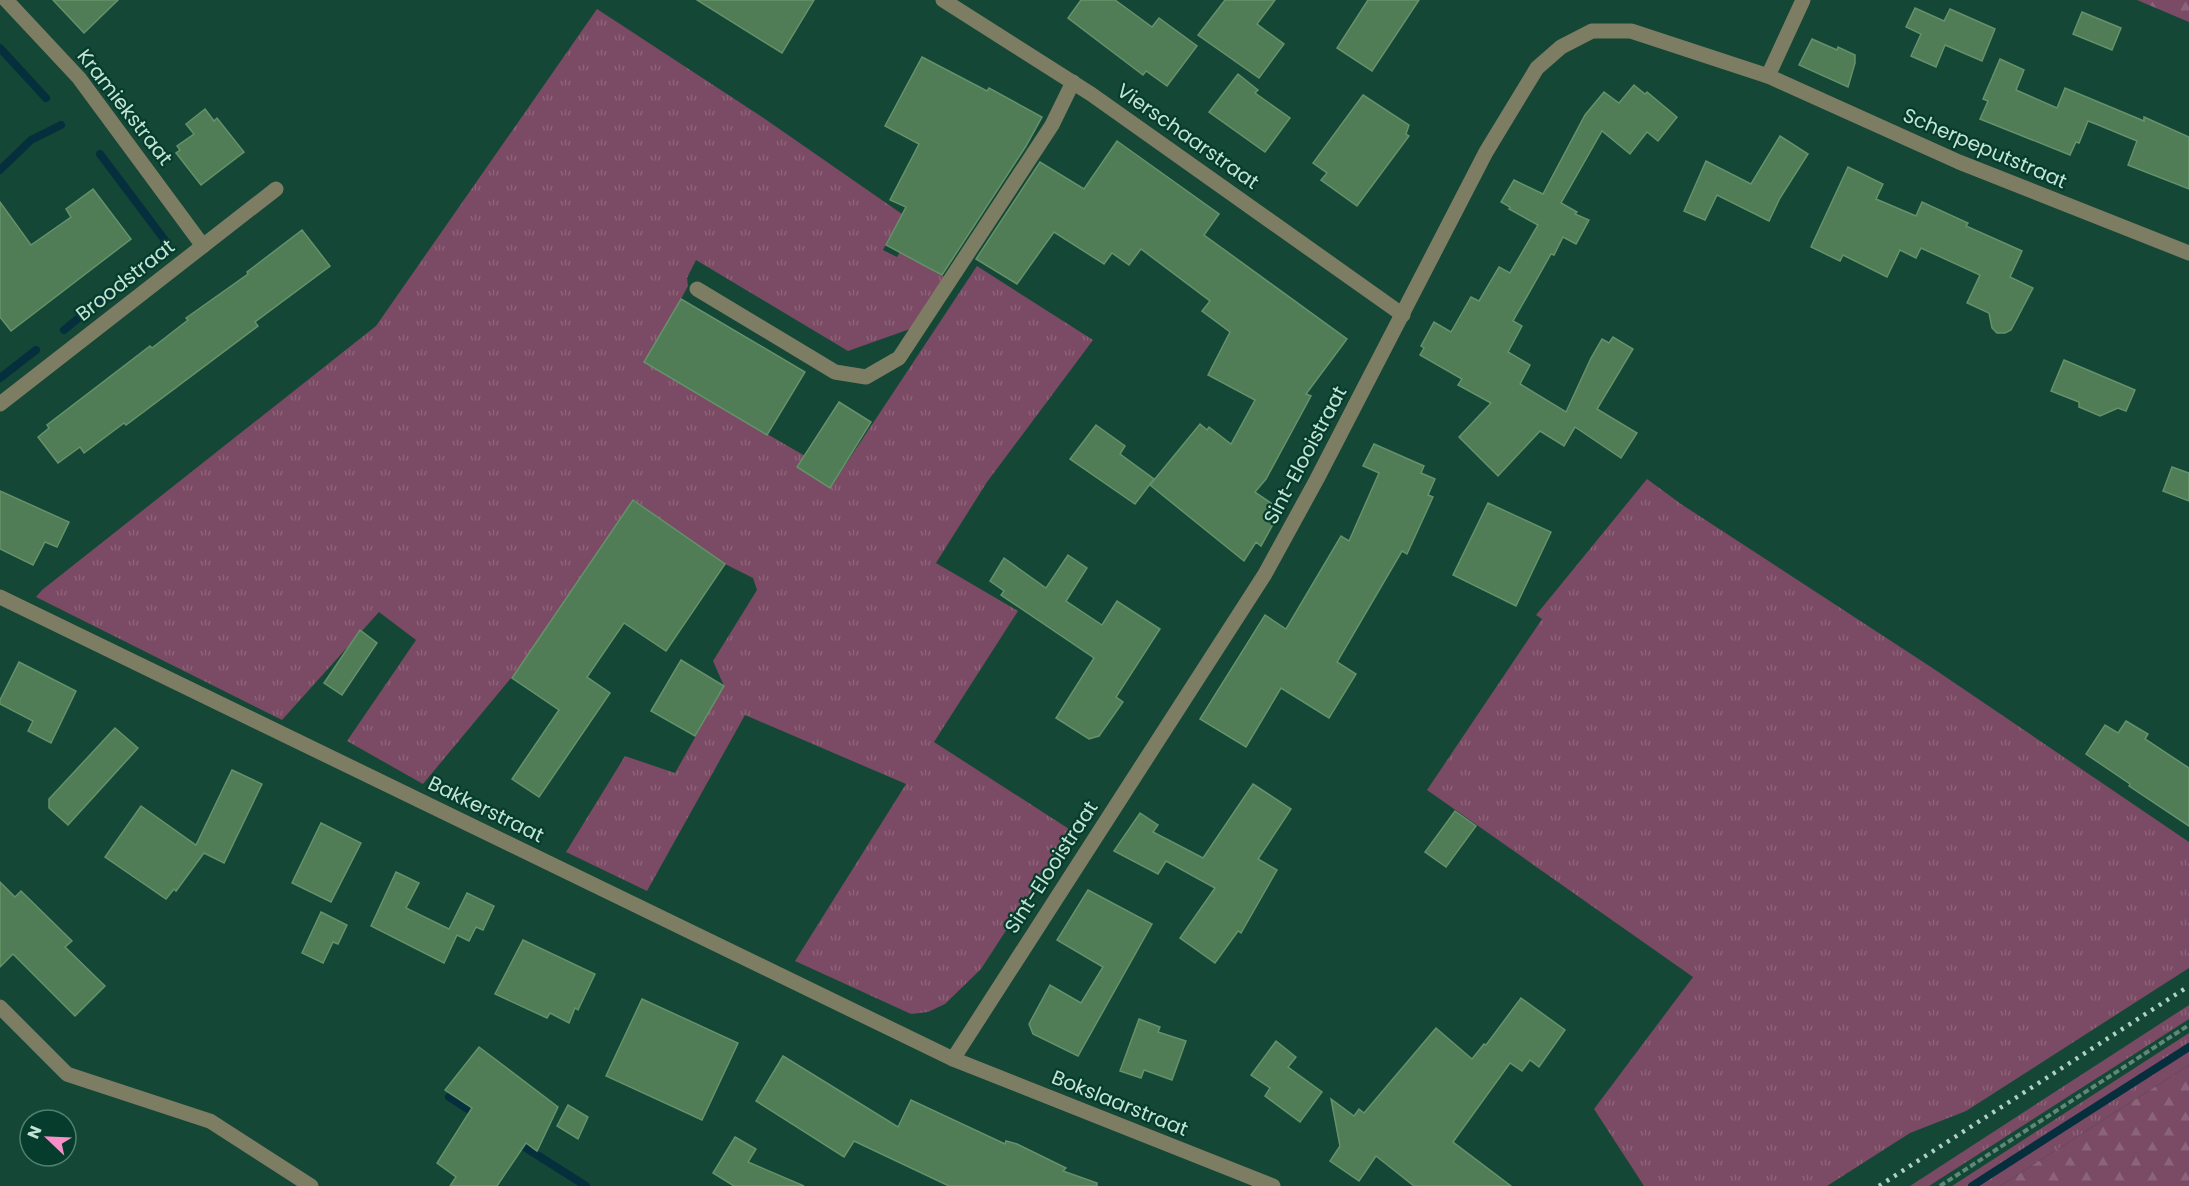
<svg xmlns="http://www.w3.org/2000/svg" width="2189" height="1186" viewBox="0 0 2189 1186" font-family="Poppins,sans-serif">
<defs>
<pattern id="grass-tufts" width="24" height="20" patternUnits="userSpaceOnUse" patternTransform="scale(1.5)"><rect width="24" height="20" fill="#7b4a64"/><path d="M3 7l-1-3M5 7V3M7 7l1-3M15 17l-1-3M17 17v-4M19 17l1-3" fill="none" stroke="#8c6479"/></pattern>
<pattern id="forest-firs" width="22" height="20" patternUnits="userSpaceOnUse" patternTransform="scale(1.5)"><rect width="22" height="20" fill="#7b4a64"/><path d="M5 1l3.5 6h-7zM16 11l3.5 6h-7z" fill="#8c6479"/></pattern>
</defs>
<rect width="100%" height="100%" fill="#144736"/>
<g fill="url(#grass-tufts)">
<path d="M 597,9 L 765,119 L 902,214 L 883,250 L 897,257 L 900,252 L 946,278 L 910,329 L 848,351 L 696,260 L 687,278 L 688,286 L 681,299 L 644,362 L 805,456 L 798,468 L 830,488 L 977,266 L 1093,340 L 987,482 L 936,563 L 1018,611 L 934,742 L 1069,829 L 1048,866 L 981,969 L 945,1004 L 928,1012 L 911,1014 L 795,961 L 906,784 L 745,715 L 647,891 L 566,852 L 625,756 L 675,773 L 724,686 L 713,661 L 757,590 L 753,578 L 725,564 L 634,500 L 516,672 L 423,784 L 347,741 L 416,640 L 379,612 L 282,720 L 36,597 L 42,590 L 376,326 Z"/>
<path d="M 1647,479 L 1681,504 L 1934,669 L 2189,842 L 2189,968 L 1966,1111 L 1910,1133 L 1827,1186 L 1644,1186 L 1594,1109 L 1693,977 L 1427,790 L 1542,619 L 1536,615 Z"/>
<path d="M 2189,1005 L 2189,1019 L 1929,1186 L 1910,1186 Z"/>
<path d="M 2189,1033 L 2189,1065 L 2000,1186 L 1952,1186 Z"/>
</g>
<g fill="url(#forest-firs)">
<path d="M 2137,0 L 2189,0 L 2189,22 Z"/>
<path d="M 2189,1065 L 2189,1186 L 2000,1186 Z"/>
</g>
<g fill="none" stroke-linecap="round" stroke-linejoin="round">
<g stroke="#062f3e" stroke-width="8">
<path d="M 0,48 L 46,98"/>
<path d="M 100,154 L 164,239 L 164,249 L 137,272"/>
<path d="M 0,170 L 31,140 L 61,125"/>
<path d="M 64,330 L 109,293"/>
<path d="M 0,378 L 36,350"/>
<path d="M 449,1097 L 480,1117"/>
<path d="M 515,1141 L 586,1186"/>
<path d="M 1972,1186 L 2189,1047"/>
</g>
</g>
<g fill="#507c56" stroke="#64926a" stroke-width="1.5">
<path d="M 53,0 L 118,0 L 84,33 Z"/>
<path d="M 697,0 L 814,0 L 782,53 Z"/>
<path d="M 1081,0 L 1115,0 L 1152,27 L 1159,18 L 1197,46 L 1167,86 L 1146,71 L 1143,75 L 1068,18 Z"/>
<path d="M 1225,0 L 1275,0 L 1257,24 L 1284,44 L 1259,78 L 1198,35 Z"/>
<path d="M 1368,0 L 1419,0 L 1372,71 L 1337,48 Z"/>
<path d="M 1915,8 L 1944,21 L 1950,9 L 1995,29 L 1982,61 L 1945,45 L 1936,67 L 1911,56 L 1921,34 L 1906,27 Z"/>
<path d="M 2082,12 L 2121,28 L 2112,50 L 2073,34 Z"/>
<path d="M 1812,39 L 1837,50 L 1838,47 L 1855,55 L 1855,63 L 1848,87 L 1799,65 Z"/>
<path d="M 922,57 L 987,91 L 989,88 L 1042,117 L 1026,146 L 942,275 L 886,245 L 906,207 L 890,200 L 919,144 L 885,126 Z"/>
<path d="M 2000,59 L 2024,70 L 2016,90 L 2057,108 L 2065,88 L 2144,121 L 2144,117 L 2189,137 L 2189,189 L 2128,165 L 2137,141 L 2096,124 L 2088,121 L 2079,143 L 2076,142 L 2070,155 L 1980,119 L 1988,101 L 1983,99 Z"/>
<path d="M 1238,74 L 1258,90 L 1255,93 L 1290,118 L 1265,152 L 1209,112 Z"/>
<path d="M 1634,85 L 1645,94 L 1647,92 L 1677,117 L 1658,141 L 1647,132 L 1630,154 L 1602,131 L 1561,203 L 1577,212 L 1575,214 L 1589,220 L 1576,244 L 1563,237 L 1554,255 L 1551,254 L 1513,321 L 1522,326 L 1508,352 L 1530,365 L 1520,384 L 1566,412 L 1591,358 L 1602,339 L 1609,343 L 1613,337 L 1633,349 L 1597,409 L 1637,433 L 1621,458 L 1575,427 L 1564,446 L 1540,431 L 1498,476 L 1459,437 L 1491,403 L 1458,385 L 1462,379 L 1420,355 L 1424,348 L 1421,346 L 1434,322 L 1451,332 L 1471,297 L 1479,301 L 1499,267 L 1510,273 L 1538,225 L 1509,209 L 1510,207 L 1501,202 L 1514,180 L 1543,194 L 1585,115 L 1604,92 L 1619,103 Z"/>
<path d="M 1363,95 L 1409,125 L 1406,134 L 1409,136 L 1357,206 L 1321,180 L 1327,173 L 1313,163 Z"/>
<path d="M 205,109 L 214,121 L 217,118 L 244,152 L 201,185 L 176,153 L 180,150 L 177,146 L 194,134 L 186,124 Z"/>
<path d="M 1780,136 L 1808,154 L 1780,198 L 1769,221 L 1717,195 L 1705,220 L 1684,211 L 1706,161 L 1751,184 Z"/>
<path d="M 1117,141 L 1219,214 L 1204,235 L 1347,339 L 1306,394 L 1311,396 L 1266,479 L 1255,492 L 1281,510 L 1261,546 L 1256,542 L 1244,561 L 1150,485 L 1200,424 L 1207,430 L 1209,427 L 1231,444 L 1255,400 L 1208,375 L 1230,332 L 1202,311 L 1210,301 L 1141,249 L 1129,265 L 1112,253 L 1104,264 L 1054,232 L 1017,284 L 976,259 L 1040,162 L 1084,189 Z"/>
<path d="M 1848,167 L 1883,184 L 1876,199 L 1916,216 L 1922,202 L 1968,223 L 1966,226 L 2022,251 L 2010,277 L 2033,288 L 2011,330 L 2005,333 L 1997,333 L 1992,328 L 1989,313 L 1967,303 L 1980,275 L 1921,248 L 1916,258 L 1900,250 L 1887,277 L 1843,255 L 1840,261 L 1811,247 Z"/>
<path d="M 93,189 L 131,239 L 11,331 L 0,317 L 0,202 L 31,245 L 71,217 L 66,209 Z"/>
<path d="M 302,230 L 330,266 L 255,322 L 258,326 L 126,425 L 124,423 L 84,453 L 80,447 L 58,463 L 38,437 L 49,428 L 47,425 L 150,346 L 152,348 L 188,320 L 186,318 L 248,274 L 247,272 Z"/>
<path d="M 681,299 L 805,372 L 767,435 L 644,362 Z"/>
<path d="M 2064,360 L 2135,390 L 2126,411 L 2118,408 L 2100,416 L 2079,407 L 2079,402 L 2051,391 Z"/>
<path d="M 839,402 L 871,422 L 830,488 L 797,467 Z"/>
<path d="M 1096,425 L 1125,446 L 1120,454 L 1154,479 L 1135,504 L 1070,459 Z"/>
<path d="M 1374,444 L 1424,466 L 1421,473 L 1435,479 L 1428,495 L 1433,497 L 1407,554 L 1402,551 L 1337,662 L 1356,674 L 1329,718 L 1281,688 L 1246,747 L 1200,719 L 1265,615 L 1286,629 L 1341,536 L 1349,541 L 1379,473 L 1363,466 Z"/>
<path d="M 2172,467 L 2189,473 L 2189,501 L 2163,491 Z"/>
<path d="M 0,491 L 69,522 L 57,547 L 45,542 L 33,565 L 0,549 Z"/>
<path d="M 633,500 L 725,564 L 666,651 L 624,623 L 587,677 L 610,693 L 539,797 L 512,779 L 559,710 L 512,678 Z"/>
<path d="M 1488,503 L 1551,532 L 1516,606 L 1453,575 Z"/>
<path d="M 1068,555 L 1087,568 L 1066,601 L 1102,625 L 1117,601 L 1160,629 L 1116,697 L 1123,702 L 1099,736 L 1089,739 L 1056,718 L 1094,658 L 1001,595 L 1004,591 L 990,581 L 1004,558 L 1046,588 Z"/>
<path d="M 360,630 L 377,643 L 342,695 L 324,683 Z"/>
<path d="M 681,660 L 724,686 L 695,736 L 651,711 Z"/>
<path d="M 19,662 L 76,691 L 51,743 L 28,731 L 33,721 L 0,704 L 0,700 Z"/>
<path d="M 2126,721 L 2148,734 L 2145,739 L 2189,768 L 2189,826 L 2129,786 L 2130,784 L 2086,754 L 2105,725 L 2118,733 Z"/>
<path d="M 115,728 L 138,748 L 68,825 L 49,808 L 49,799 Z"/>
<path d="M 232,770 L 262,784 L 224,863 L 204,853 L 176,891 L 174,889 L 166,899 L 105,857 L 141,806 L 196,845 Z"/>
<path d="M 1253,784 L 1291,809 L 1258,859 L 1277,870 L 1241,933 L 1238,931 L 1215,963 L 1180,938 L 1215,888 L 1166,861 L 1158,874 L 1114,851 L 1140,813 L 1158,825 L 1153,832 L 1203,858 Z"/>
<path d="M 1455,811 L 1476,826 L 1446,867 L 1425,852 Z"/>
<path d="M 321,823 L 361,843 L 331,902 L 292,883 Z"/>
<path d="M 396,872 L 419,883 L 406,908 L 449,929 L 467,893 L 494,906 L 483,930 L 476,927 L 469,941 L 457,935 L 444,963 L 371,926 Z"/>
<path d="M 0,882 L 15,897 L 21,891 L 72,941 L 65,947 L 105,986 L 75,1016 L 13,954 L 0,967 Z"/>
<path d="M 1088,890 L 1152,924 L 1078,1056 L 1033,1034 L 1029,1024 L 1050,985 L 1081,1003 L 1103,967 L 1057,940 Z"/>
<path d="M 321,912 L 347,925 L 338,944 L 333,942 L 323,963 L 302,953 Z"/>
<path d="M 523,940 L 595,974 L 578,1010 L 575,1008 L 569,1023 L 550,1013 L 547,1018 L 495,994 Z"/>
<path d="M 1521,998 L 1565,1030 L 1539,1067 L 1530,1060 L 1522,1071 L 1510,1063 L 1453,1142 L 1511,1186 L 1414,1186 L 1376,1156 L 1359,1181 L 1330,1161 L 1340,1146 L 1331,1099 L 1354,1116 L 1359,1109 L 1364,1113 L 1436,1028 L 1472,1059 L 1484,1044 L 1486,1045 Z"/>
<path d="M 642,999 L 738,1043 L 702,1120 L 606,1076 Z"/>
<path d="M 1139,1019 L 1160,1027 L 1158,1032 L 1186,1041 L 1172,1080 L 1144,1070 L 1141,1078 L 1120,1071 Z"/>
<path d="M 1276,1041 L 1296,1057 L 1288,1067 L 1322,1092 L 1300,1122 L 1265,1096 L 1270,1088 L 1251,1075 Z"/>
<path d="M 479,1047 L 558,1107 L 537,1151 L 526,1143 L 497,1186 L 450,1186 L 456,1177 L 437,1163 L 472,1108 L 445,1090 Z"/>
<path d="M 783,1056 L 898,1127 L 911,1100 L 1005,1144 L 1006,1141 L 1017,1144 L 1066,1168 L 1063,1171 L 1097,1183 L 1097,1186 L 949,1186 L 854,1141 L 844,1157 L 756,1101 Z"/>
<path d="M 568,1105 L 588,1117 L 578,1139 L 557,1126 Z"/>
<path d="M 735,1137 L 756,1149 L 748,1162 L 804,1186 L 734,1186 L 713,1173 Z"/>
</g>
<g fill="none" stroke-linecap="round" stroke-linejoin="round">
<path stroke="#5e8979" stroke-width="4" stroke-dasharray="6 3" stroke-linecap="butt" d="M 1940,1186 L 2189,1025"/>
<g stroke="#7d7d63" stroke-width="15">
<path d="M 6,0 L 79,78 L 203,246"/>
<path d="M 943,0 L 1091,94 L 1403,315"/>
<path d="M 1768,76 L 1803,0"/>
<path d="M 697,289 L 835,372 L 866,377 L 899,358 L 1052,125 L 1073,82"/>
<path d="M 0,404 L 276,189"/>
<path d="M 0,597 L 953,1059 L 1273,1186"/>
<path d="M 0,1007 L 67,1074 L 210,1121 L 311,1186"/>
<path d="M 953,1059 L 1265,574 L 1317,479 L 1486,152 L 1537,68 L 1561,47 L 1592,31 L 1631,31 L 1768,76 L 1959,162 L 2189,253"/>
</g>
<path stroke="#b0d2c4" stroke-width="4.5" stroke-dasharray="3 6" stroke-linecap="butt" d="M 1879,1186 L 2189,986"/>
</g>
<g text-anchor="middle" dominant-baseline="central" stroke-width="4.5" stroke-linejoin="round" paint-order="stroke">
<g font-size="20" fill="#c4e4d6" stroke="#053c2c">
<text transform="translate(125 107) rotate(52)">Kramiekstraat</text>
<text transform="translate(1188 136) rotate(35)">Vierschaarstraat</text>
<text transform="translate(1985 148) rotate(23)">Scherpeputstraat</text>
<text transform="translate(125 280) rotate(-38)">Broodstraat</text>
<text transform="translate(1305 455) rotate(-62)">Sint-Elooistraat</text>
<text transform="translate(486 809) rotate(26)">Bakkerstraat</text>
<text transform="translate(1051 867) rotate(-57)">Sint-Elooistraat</text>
<text transform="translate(1120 1103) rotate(22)">Bokslaarstraat</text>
</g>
</g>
<g transform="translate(48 1138) rotate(293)"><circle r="28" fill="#053c2c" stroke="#517f70" stroke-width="1.5"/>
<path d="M0-4.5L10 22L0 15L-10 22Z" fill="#fa8fc8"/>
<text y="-9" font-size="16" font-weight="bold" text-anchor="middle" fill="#c4e4d6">N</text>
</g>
</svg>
